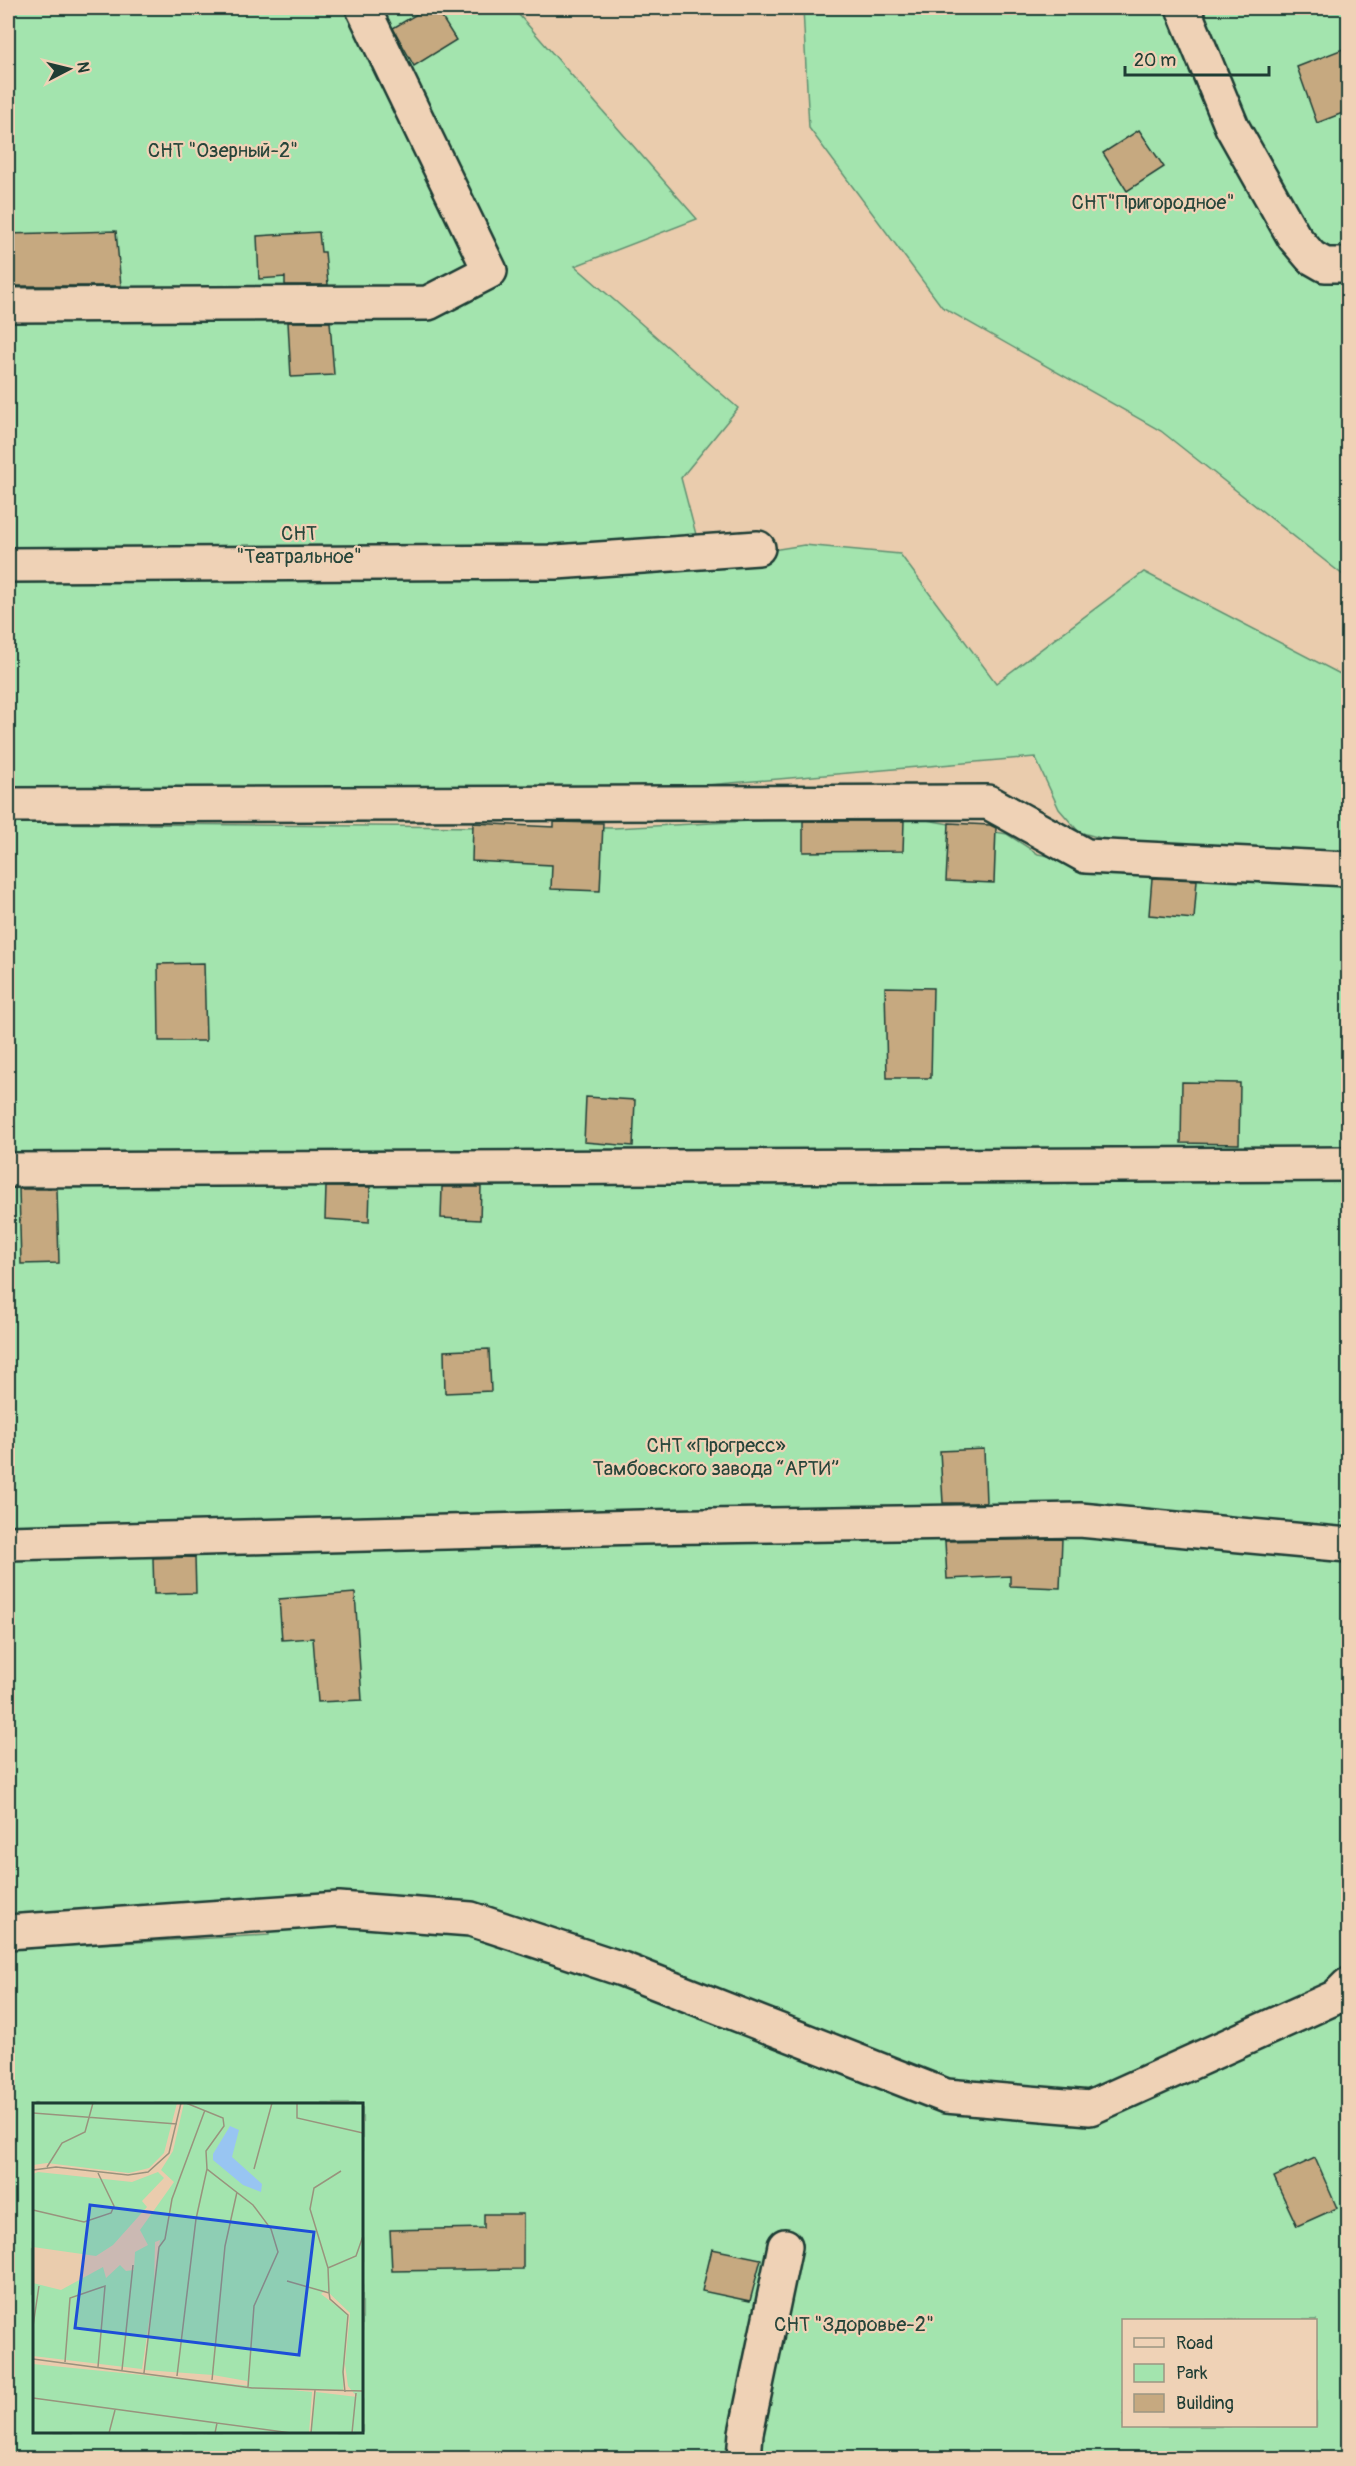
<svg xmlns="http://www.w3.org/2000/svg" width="1356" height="2466" viewBox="0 0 1356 2466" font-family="Pangolin,sans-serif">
<rect width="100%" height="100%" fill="#eaccad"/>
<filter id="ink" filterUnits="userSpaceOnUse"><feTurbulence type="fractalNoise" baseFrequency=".0167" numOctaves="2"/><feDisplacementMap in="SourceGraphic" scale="12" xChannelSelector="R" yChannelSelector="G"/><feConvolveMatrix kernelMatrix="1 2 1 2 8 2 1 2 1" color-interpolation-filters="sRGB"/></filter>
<g filter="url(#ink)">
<g fill="#a3e4ae" stroke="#619071" stroke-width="1.5" fill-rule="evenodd">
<path d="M 8,8 L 513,8 L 697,219 L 575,266 L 738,408 L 681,478 L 703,561 L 804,545 L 900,554 L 996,683 L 1144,572 L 1348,678 L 1348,2458 L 8,2458 L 8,1949 L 269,1935 L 266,1903 L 8,1917 L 8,823 L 614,828 L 892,814 L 1007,834 L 1038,854 L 1102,866 L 1108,840 L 1079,832 L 1059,809 L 1035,757 L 533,800 L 8,790 ZM 34,2104 L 362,2104 L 362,2432 L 34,2432 ZM 1124,2320 L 1316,2320 L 1316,2426 L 1124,2426 Z"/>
<path d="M 803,8 L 1348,8 L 1348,579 L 1161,431 L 942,307 L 809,128 Z"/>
</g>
<g fill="#c6a980" stroke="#1f3d34" stroke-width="1.5">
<path d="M 427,8 L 436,8 L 456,40 L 414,66 L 393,28 Z"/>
<path d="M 1348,47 L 1348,111 L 1317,123 L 1297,67 Z"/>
<path d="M 1139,130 L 1164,167 L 1127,191 L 1103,153 Z"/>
<path d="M 116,231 L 121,286 L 8,286 L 8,234 Z"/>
<path d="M 319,232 L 321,252 L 325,252 L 328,285 L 285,285 L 285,277 L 259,279 L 257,236 Z"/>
<path d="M 288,322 L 330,322 L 334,375 L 291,377 Z"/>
<path d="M 803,821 L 904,821 L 903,851 L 803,852 Z"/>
<path d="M 554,822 L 603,823 L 600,891 L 551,889 L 552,865 L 472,861 L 473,823 L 554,827 Z"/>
<path d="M 949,823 L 990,825 L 996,828 L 994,883 L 946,881 Z"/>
<path d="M 1152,878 L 1197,880 L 1194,919 L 1149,915 Z"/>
<path d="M 204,963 L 206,1041 L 159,1041 L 158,964 Z"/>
<path d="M 885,987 L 933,988 L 931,1078 L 887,1078 Z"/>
<path d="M 1182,1082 L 1240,1083 L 1239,1144 L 1181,1143 Z"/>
<path d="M 586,1097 L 635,1100 L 633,1146 L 584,1142 Z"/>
<path d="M 326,1187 L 370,1187 L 369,1222 L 325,1219 Z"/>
<path d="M 442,1187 L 481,1187 L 480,1220 L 441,1218 Z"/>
<path d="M 19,1189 L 57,1189 L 59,1263 L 21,1264 Z"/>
<path d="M 489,1349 L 491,1391 L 445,1393 L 444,1351 Z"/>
<path d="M 984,1449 L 986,1503 L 943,1503 L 940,1451 Z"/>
<path d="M 1062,1539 L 1060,1588 L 1010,1586 L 1010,1576 L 947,1579 L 945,1541 Z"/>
<path d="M 195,1557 L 196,1593 L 154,1594 L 153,1558 Z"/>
<path d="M 355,1593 L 362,1700 L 318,1702 L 313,1638 L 282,1640 L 279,1599 Z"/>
<path d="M 1315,2158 L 1337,2208 L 1297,2226 L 1274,2177 Z"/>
<path d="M 484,2214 L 523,2214 L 523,2269 L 392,2271 L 390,2230 L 484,2228 Z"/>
<path d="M 712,2249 L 761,2259 L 750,2301 L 702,2291 Z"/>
</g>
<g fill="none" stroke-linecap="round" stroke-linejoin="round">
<g stroke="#1f3d34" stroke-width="38">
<g id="minor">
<path d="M 1183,8 L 1232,127 L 1294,237 L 1311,257 L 1325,265 L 1348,265"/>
<path d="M 8,305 L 428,303 L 490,271 L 363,8"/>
<path d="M 8,565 L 556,562 L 758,548"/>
<path d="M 8,805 L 988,802 L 1086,856 L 1348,869"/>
<path d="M 8,1170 L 1348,1164"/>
<path d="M 8,1543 L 642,1527 L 1080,1520 L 1348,1545"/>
<path d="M 8,1932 L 339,1909 L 471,1919 L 622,1969 L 946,2096 L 1090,2108 L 1336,1997 L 1348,1985"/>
<path d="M 744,2458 L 746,2433 L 785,2246"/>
</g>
</g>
<use href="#minor" stroke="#efd2b6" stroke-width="33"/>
</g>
</g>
<g text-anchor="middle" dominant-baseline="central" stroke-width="4.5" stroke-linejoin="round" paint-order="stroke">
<g font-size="20" fill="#26453a" stroke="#efd2b6">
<text x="223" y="150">СНТ "Озерный-2"</text>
<text x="1153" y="202">СНТ"Пригородное"</text>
<text x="299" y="533">СНТ<tspan x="299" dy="23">"Театральное"</tspan></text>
<text x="716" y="1445">СНТ «Прогресс»<tspan x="716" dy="23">Тамбовского завода “АРТИ”</tspan></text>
<text x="854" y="2324">СНТ "Здоровье-2"</text>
</g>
</g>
<g transform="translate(33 2103)">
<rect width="330" height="330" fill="#eaccad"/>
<path d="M 0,0 L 144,0 L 131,50 L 116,65 L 96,70 L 14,60 L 0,62 ZM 151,0 L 330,0 L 330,330 L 278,330 L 283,289 L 324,294 L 315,283 L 312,261 L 317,210 L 293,187 L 288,191 L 314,211 L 310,287 L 216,284 L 214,278 L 180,272 L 112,267 L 127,137 L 122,139 L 121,185 L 109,266 L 0,253 L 0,180 L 28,187 L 70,164 L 73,175 L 87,162 L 93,168 L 101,167 L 102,149 L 115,142 L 107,127 L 141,79 L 128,67 L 140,48 ZM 5,69 L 99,79 L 125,69 L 131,75 L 109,98 L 114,104 L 80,142 L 63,153 L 0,144 L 0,71 ZM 0,261 L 279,289 L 276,330 L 0,330 Z" fill="#a3e4ae"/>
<path d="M 197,23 L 206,27 L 199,54 L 229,81 L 228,89 L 210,82 L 180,57 L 180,51 Z" fill="#98c5f2"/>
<path fill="none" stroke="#99937d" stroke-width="1.5" d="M 153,0 L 190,15 L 191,23 L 173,48 L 174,66 L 220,102 L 238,126 L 245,149 L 221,203 L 215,284M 264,0 L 264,15 L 330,30M 0,10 L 144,21M 14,64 L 29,40 L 52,29 L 60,0M 221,66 L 239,0M 0,67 L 23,64 L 95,72 L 115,69 L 136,50 L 148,0M 308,68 L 281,85 L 277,106 L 295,165 L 323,153 L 330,133M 0,107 L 51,119 L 78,110 L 81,103 L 65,70M 254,178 L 296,190 L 295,165M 296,190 L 297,196 L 315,212 L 310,269 L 312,289M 0,223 L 6,183M 0,256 L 219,285 L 330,288M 32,259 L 37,195 L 72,183 L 65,264M 89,267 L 100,162M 111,270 L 126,144 L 132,136 L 139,96 L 172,7M 144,273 L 163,116 L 174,66M 179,277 L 192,143 L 204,89M 0,295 L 184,320M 76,330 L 82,307M 182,330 L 184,320 L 258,330M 278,330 L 282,287M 319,330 L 323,290"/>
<path fill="#1d4ed8" fill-opacity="0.15" stroke="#1d4ed8" stroke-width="3" d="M 57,102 L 281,129 L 266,252 L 42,225 Z"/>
<rect width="330" height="330" fill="none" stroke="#1f3d34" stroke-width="3"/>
</g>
<rect width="1356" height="2466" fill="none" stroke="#efd2b6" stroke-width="30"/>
<rect x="15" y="15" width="1326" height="2436" fill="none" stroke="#1f3d34" stroke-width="2" filter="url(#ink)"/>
<rect x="1122" y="2319" width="195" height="108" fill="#efd2b6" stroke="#9c9682" stroke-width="1.5"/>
<rect x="1134" y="2338" width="30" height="9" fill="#efd2b6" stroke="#9c9682" stroke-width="1.5"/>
<text x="1176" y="2349" font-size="18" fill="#1f3d34">Road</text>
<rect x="1134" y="2364" width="30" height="18" fill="#a3e4ae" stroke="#9c9682" stroke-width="1.5"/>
<text x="1176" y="2379" font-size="18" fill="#1f3d34">Park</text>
<rect x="1134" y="2394" width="30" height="18" fill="#c6a980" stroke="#9c9682" stroke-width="1.5"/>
<text x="1176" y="2409" font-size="18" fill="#1f3d34">Building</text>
<g transform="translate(69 69) rotate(83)" stroke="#efd2b6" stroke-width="4.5" paint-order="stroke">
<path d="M0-4.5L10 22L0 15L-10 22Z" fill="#1f3d34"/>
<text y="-9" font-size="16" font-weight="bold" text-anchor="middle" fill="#1f3d34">N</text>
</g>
<path d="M1125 66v9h144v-9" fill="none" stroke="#1f3d34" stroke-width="3"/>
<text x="1134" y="66" font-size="18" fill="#1f3d34" stroke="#efd2b6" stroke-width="4.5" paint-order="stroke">20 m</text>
</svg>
